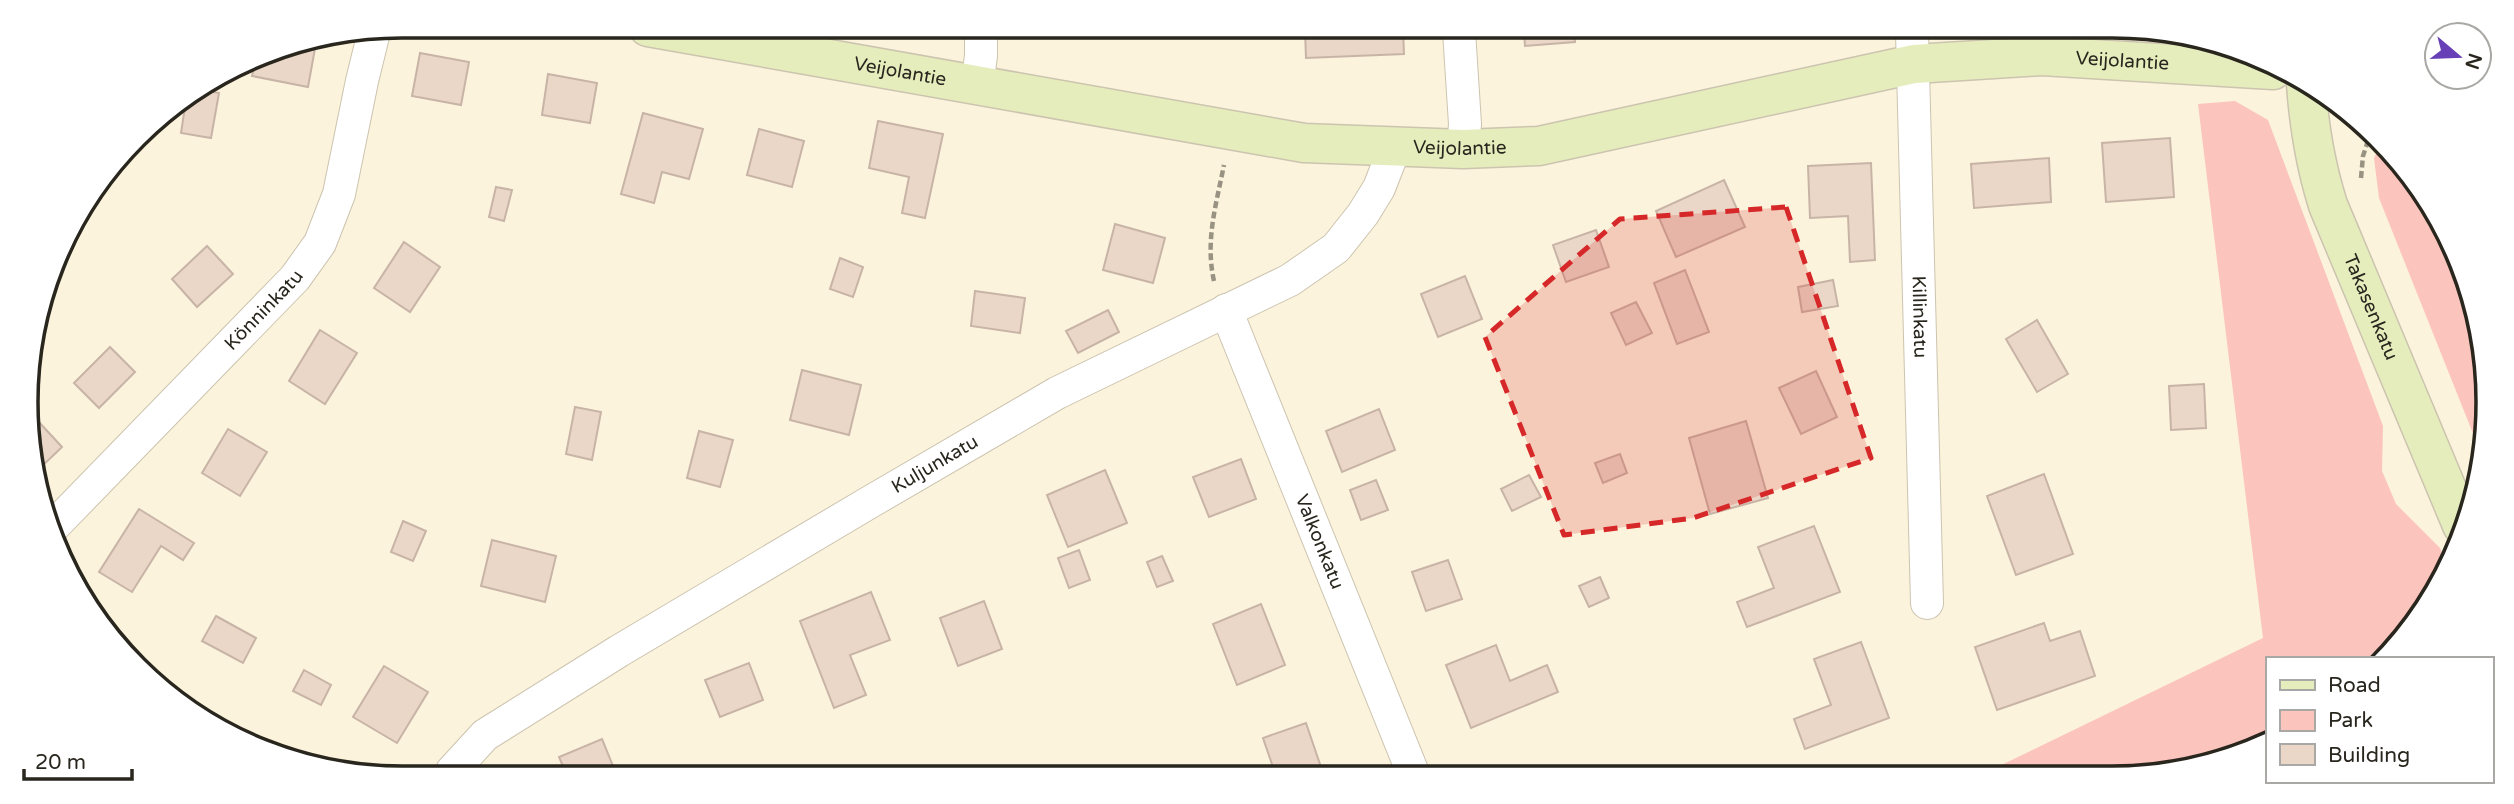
<svg xmlns="http://www.w3.org/2000/svg" width="2514" height="804" viewBox="0 0 2514 804" font-family="'Varela Round',sans-serif">
<rect width="100%" height="100%" fill="#fcf3dd"/>
<g fill="#fbc4bd">
<path d="M 2235,101 L 2268,120 L 2383,426 L 2382,471 L 2396,504 L 2440,548 L 2447,565 L 2438,590 L 2384,659 L 2267,659 L 2267,742 L 2161,774 L 1983,774 L 2263,638 L 2198,104 Z"/>
<path d="M 2379,148 L 2425,194 L 2481,329 L 2480,451 L 2379,198 L 2374,158 Z"/>
</g>
<g fill="#ebd7c8" stroke="#c8b4a6" stroke-width="2">
<path d="M 1305,30 L 1403,30 L 1404,54 L 1306,58 Z"/>
<path d="M 1524,31 L 1574,31 L 1575,42 L 1525,46 Z"/>
<path d="M 316,43 L 308,87 L 252,76 L 255,64 L 246,62 L 259,55 Z"/>
<path d="M 420,53 L 469,62 L 461,105 L 412,96 Z"/>
<path d="M 548,74 L 597,83 L 590,123 L 542,115 Z"/>
<path d="M 202,90 L 219,93 L 211,138 L 181,133 L 186,100 Z"/>
<path d="M 643,113 L 703,129 L 689,179 L 662,172 L 654,203 L 621,194 Z"/>
<path d="M 878,121 L 943,134 L 925,218 L 902,213 L 909,177 L 869,168 Z"/>
<path d="M 759,129 L 804,141 L 792,187 L 747,175 Z"/>
<path d="M 2170,138 L 2174,197 L 2106,202 L 2102,143 Z"/>
<path d="M 2049,158 L 2051,202 L 1974,208 L 1971,164 Z"/>
<path d="M 1871,163 L 1875,260 L 1850,262 L 1848,216 L 1810,218 L 1808,166 Z"/>
<path d="M 1724,180 L 1745,227 L 1676,257 L 1656,211 Z"/>
<path d="M 496,187 L 512,190 L 504,221 L 489,217 Z"/>
<path d="M 1115,224 L 1165,238 L 1153,283 L 1103,270 Z"/>
<path d="M 1596,230 L 1609,267 L 1566,282 L 1553,245 Z"/>
<path d="M 404,242 L 440,267 L 410,312 L 374,288 Z"/>
<path d="M 207,246 L 233,274 L 197,307 L 172,279 Z"/>
<path d="M 840,258 L 863,267 L 853,297 L 830,289 Z"/>
<path d="M 1685,270 L 1709,332 L 1677,344 L 1654,283 Z"/>
<path d="M 1465,276 L 1482,319 L 1438,337 L 1421,294 Z"/>
<path d="M 1833,280 L 1838,306 L 1802,312 L 1798,287 Z"/>
<path d="M 975,291 L 1025,298 L 1020,333 L 971,326 Z"/>
<path d="M 1636,302 L 1652,333 L 1626,345 L 1611,313 Z"/>
<path d="M 1108,310 L 1119,332 L 1078,353 L 1066,331 Z"/>
<path d="M 2037,320 L 2068,374 L 2037,392 L 2006,339 Z"/>
<path d="M 320,330 L 357,353 L 325,404 L 289,381 Z"/>
<path d="M 110,347 L 135,372 L 99,408 L 74,383 Z"/>
<path d="M 802,370 L 861,385 L 849,435 L 790,420 Z"/>
<path d="M 1816,371 L 1837,417 L 1801,434 L 1779,388 Z"/>
<path d="M 2204,384 L 2206,428 L 2171,430 L 2169,386 Z"/>
<path d="M 575,407 L 601,412 L 592,460 L 566,454 Z"/>
<path d="M 1379,409 L 1395,450 L 1342,472 L 1326,431 Z"/>
<path d="M 38,421 L 62,447 L 37,471 L 34,425 Z"/>
<path d="M 1746,421 L 1768,498 L 1710,514 L 1689,438 Z"/>
<path d="M 228,429 L 267,452 L 240,496 L 202,473 Z"/>
<path d="M 699,431 L 733,440 L 720,487 L 687,478 Z"/>
<path d="M 1620,454 L 1627,473 L 1603,483 L 1595,463 Z"/>
<path d="M 1241,459 L 1256,499 L 1209,517 L 1193,477 Z"/>
<path d="M 1105,470 L 1127,523 L 1068,547 L 1047,495 Z"/>
<path d="M 2044,474 L 2073,554 L 2016,575 L 1987,496 Z"/>
<path d="M 1529,475 L 1541,497 L 1512,511 L 1501,489 Z"/>
<path d="M 1376,480 L 1388,510 L 1361,520 L 1350,490 Z"/>
<path d="M 139,509 L 194,543 L 183,560 L 161,546 L 132,592 L 99,572 Z"/>
<path d="M 403,521 L 426,531 L 413,561 L 391,552 Z"/>
<path d="M 1814,526 L 1840,592 L 1747,627 L 1737,602 L 1774,588 L 1758,547 Z"/>
<path d="M 492,540 L 556,556 L 545,602 L 481,586 Z"/>
<path d="M 1079,550 L 1090,580 L 1069,588 L 1058,558 Z"/>
<path d="M 1162,556 L 1173,581 L 1157,587 L 1147,562 Z"/>
<path d="M 1448,560 L 1462,599 L 1426,611 L 1412,572 Z"/>
<path d="M 1600,577 L 1609,598 L 1589,607 L 1579,586 Z"/>
<path d="M 871,592 L 890,640 L 850,655 L 866,695 L 834,708 L 800,621 Z"/>
<path d="M 984,601 L 1002,649 L 958,666 L 940,618 Z"/>
<path d="M 1261,604 L 1285,665 L 1237,685 L 1213,624 Z"/>
<path d="M 216,616 L 256,638 L 243,663 L 202,641 Z"/>
<path d="M 2044,623 L 2050,641 L 2080,631 L 2095,676 L 1997,710 L 1975,647 Z"/>
<path d="M 1861,642 L 1889,718 L 1805,749 L 1794,719 L 1831,705 L 1814,659 Z"/>
<path d="M 1496,645 L 1510,681 L 1547,665 L 1558,692 L 1471,728 L 1446,665 Z"/>
<path d="M 749,663 L 763,700 L 720,717 L 705,680 Z"/>
<path d="M 384,666 L 428,692 L 397,743 L 353,717 Z"/>
<path d="M 304,670 L 331,685 L 321,705 L 293,691 Z"/>
<path d="M 1306,723 L 1323,773 L 1275,773 L 1263,738 Z"/>
<path d="M 602,739 L 615,771 L 565,771 L 559,757 Z"/>
</g>
<g fill="none" stroke-linecap="round" stroke-linejoin="round">
<g stroke="#ccc4af" stroke-width="34">
<g id="street">
<path d="M 1459,31 L 1465,124 L 1463,149"/>
<path id="s1" d="M 1912,32 L 1927,603"/>
<path d="M 977,86 L 981,56 L 981,29"/>
<path id="s2" d="M 1226,310 L 1413,773"/>
<path id="s3" d="M 52,528 L 295,278 L 320,243 L 339,194 L 362,81 L 374,32"/>
<path id="s4" d="M 452,771 L 485,735 L 619,651 L 870,502 L 1057,393 L 1290,280 L 1336,248 L 1363,214 L 1379,188 L 1395,147"/>
</g>
</g>
<g stroke="#ccc4af" stroke-width="41">
<g id="secondary">
<path id="s5" d="M 648,27 L 1304,143 L 1463,149 L 1539,146 L 1914,64 L 2042,56 L 2273,70"/>
<path id="s6" d="M 2306,84 C 2309,126 2315,164 2328,205 L 2462,525"/>
</g>
</g>
<g stroke="#989282" stroke-width="4.5" stroke-dasharray="7 3.5" stroke-linecap="butt">
<path d="M 2361,178 L 2363,156 L 2369,138"/>
<path d="M 1214,281 C 1205,241 1216,205 1224,165"/>
</g>
<use href="#street" stroke="#fff" stroke-width="32"/>
<use href="#secondary" stroke="#e5edbd" stroke-width="38"/>
</g>
<path fill="#d62828" fill-opacity="0.2" stroke="#d62828" stroke-width="5" stroke-dasharray="14 9" stroke-linejoin="round" d="M 1786,207 L 1871,458 L 1693,518 L 1564,535 L 1485,337 L 1620,219 Z"/>
<g text-anchor="middle" dominant-baseline="central" stroke-width="5" stroke-linejoin="round" paint-order="stroke">
<g font-size="19" fill="#29261e" stroke="#fff">
<text stroke="none"><textPath href="#s5" startOffset="1494">Veijolantie</textPath></text>
<text stroke="none"><textPath href="#s5" startOffset="256">Veijolantie</textPath></text>
<text stroke="none"><textPath href="#s5" startOffset="822">Veijolantie</textPath></text>
<text stroke="none"><textPath href="#s3" startOffset="304">Könninkatu</textPath></text>
<text stroke="none"><textPath href="#s6" startOffset="234">Takasenkatu</textPath></text>
<text stroke="none"><textPath href="#s1" startOffset="285">Killinkatu</textPath></text>
<text stroke="none"><textPath href="#s4" startOffset="574">Kuljunkatu</textPath></text>
<text stroke="none"><textPath href="#s2" startOffset="250">Valkonkatu</textPath></text>
</g>
</g>
<path d="M0 0H2514V804H0ZM402 38H2112A364 364 0 0 1 2476 402V402A364 364 0 0 1 2112 766H402A364 364 0 0 1 38 402V402A364 364 0 0 1 402 38Z" fill="#fff" fill-rule="evenodd"/>
<path fill="none" stroke="#29261e" stroke-width="3.5" d="M402 38H2112A364 364 0 0 1 2476 402V402A364 364 0 0 1 2112 766H402A364 364 0 0 1 38 402V402A364 364 0 0 1 402 38Z"/>
<rect x="2266" y="657" width="228" height="126" fill="#ffffff" stroke="#a9a8a5" stroke-width="2"/>
<rect x="2280" y="680" width="35" height="10" fill="#e5edbd" stroke="#a9a8a5" stroke-width="2"/>
<text x="2328" y="692" font-size="21" fill="#29261e">Road</text>
<rect x="2280" y="710" width="35" height="21" fill="#fbc4bd" stroke="#a9a8a5" stroke-width="2"/>
<text x="2328" y="727" font-size="21" fill="#29261e">Park</text>
<rect x="2280" y="744" width="35" height="21" fill="#ebd7c8" stroke="#a9a8a5" stroke-width="2"/>
<text x="2328" y="762" font-size="21" fill="#29261e">Building</text>
<g transform="translate(2458 56) rotate(109)"><circle r="33" fill="#ffffff" stroke="#a9a8a5" stroke-width="2"/>
<path d="M0-5L12 26L0 18L-12 26Z" fill="#673fb7"/>
<text y="-10" font-size="19" font-weight="bold" text-anchor="middle" fill="#29261e">N</text>
</g>
<path d="M24 769v10h108v-10" fill="none" stroke="#29261e" stroke-width="3.5"/>
<text x="35" y="769" font-size="21" fill="#29261e" stroke="#ffffff" stroke-width="5" paint-order="stroke">20 m</text>
</svg>
